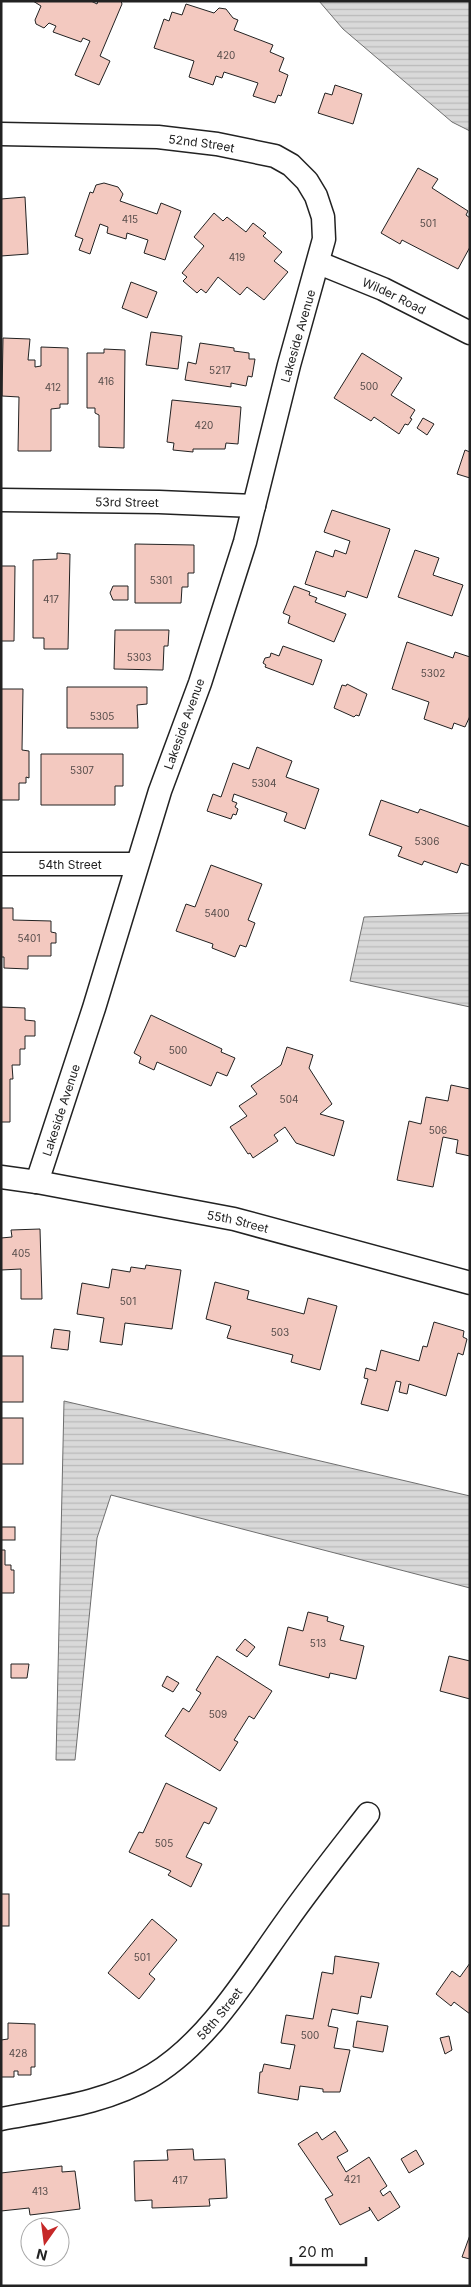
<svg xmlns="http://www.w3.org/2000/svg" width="471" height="2287" viewBox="0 0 471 2287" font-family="Inter,sans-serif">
<defs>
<pattern id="water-rules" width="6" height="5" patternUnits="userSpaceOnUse" patternTransform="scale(1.25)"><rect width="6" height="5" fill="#d9d9d9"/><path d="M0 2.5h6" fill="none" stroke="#bababa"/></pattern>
</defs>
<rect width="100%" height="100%" fill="#fff"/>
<g fill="url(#water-rules)" stroke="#6f6f6f">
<path d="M 319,1 L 470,1 L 470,131 L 452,122 L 343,29 Z"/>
<path d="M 470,913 L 470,1007 L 350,981 L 364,917 Z"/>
<path d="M 64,1401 L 470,1496 L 470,1588 L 111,1495 L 97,1538 L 75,1760 L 56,1760 Z"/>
</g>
<g fill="#f3c9c0" stroke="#222">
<path d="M 33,1 L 91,1 L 97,4 L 98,1 L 121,1 L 122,4 L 100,56 L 110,61 L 99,85 L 75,75 L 90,41 L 83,38 L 81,42 L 53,32 L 56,26 L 49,23 L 44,28 L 36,24 L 35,20 L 41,6 Z"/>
<path d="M 186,4 L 214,13 L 219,8 L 226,9 L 233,18 L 238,20 L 234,30 L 273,45 L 270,52 L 284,58 L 279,71 L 288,75 L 281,96 L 278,95 L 275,103 L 253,96 L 258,83 L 224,72 L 222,78 L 216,76 L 213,85 L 189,77 L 194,61 L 154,48 L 164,19 L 169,21 L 172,12 L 182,15 Z"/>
<path d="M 335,85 L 362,94 L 353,124 L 318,113 L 325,93 L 332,95 Z"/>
<path d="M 418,168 L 438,179 L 432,188 L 468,211 L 466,215 L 470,218 L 470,247 L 458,269 L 402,240 L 400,244 L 381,233 Z"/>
<path d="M 104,183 L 118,187 L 123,194 L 120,201 L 157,214 L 161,203 L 181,211 L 165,260 L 144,253 L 148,240 L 127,233 L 126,239 L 107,233 L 108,227 L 100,224 L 90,254 L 79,250 L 83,239 L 75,236 L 90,192 L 93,193 L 96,185 Z"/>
<path d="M 25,197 L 28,254 L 1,256 L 1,199 Z"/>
<path d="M 214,213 L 223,221 L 227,217 L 246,232 L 253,223 L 266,233 L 263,236 L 282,252 L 274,261 L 288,272 L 264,300 L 247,287 L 240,295 L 218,277 L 206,293 L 201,289 L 197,293 L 183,281 L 187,277 L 182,273 L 204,246 L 194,237 Z"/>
<path d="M 131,282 L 157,292 L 147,318 L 122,308 Z"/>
<path d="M 151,332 L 182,336 L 178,369 L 146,365 Z"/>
<path d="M 3,338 L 30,339 L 28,360 L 35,360 L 35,367 L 41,366 L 41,347 L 68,348 L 68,404 L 60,404 L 60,408 L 51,409 L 51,451 L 18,451 L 19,397 L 2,396 Z"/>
<path d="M 200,343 L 234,348 L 234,351 L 249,353 L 249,359 L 255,359 L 252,377 L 248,376 L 246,386 L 231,383 L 231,387 L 185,380 L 188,362 L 196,364 Z"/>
<path d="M 104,349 L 125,350 L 124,448 L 99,447 L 99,415 L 95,413 L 95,408 L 87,408 L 87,353 L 104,353 Z"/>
<path d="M 362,353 L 402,378 L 391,395 L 415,410 L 410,418 L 412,419 L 408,425 L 405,424 L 399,434 L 374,417 L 371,421 L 334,398 Z"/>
<path d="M 172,400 L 241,407 L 238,444 L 226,443 L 225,449 L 193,449 L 193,452 L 173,450 L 174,443 L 167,442 Z"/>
<path d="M 423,418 L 434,424 L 427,435 L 417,428 Z"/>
<path d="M 465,450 L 470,452 L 470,478 L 457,474 Z"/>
<path d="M 332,510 L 390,529 L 367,598 L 347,591 L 345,597 L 305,584 L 316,551 L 333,557 L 335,550 L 346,554 L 350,541 L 324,532 Z"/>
<path d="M 135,544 L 194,545 L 194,573 L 188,573 L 188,587 L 182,587 L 181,603 L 135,603 Z"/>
<path d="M 415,550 L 439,558 L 433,575 L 463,585 L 452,616 L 398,597 Z"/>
<path d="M 57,553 L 70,554 L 68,649 L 44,649 L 44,638 L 33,638 L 33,560 L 57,559 Z"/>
<path d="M 1,566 L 15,566 L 14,641 L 1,641 Z"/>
<path d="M 113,586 L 128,586 L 128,600 L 113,600 L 110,593 Z"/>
<path d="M 294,586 L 310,592 L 309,595 L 317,598 L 315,602 L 346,614 L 334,642 L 288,623 L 290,616 L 283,613 Z"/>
<path d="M 115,630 L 169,630 L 168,646 L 164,646 L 163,670 L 114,669 Z"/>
<path d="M 407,642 L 453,658 L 455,652 L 470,657 L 470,716 L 465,727 L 454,723 L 452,729 L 424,719 L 429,702 L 392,689 Z"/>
<path d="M 283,646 L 322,660 L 313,685 L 265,667 L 266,665 L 263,663 L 265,658 L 270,657 L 271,653 L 279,656 Z"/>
<path d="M 347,684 L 367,694 L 359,716 L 356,715 L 354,717 L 334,708 L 342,685 L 346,686 Z"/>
<path d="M 67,687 L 147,687 L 147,704 L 137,705 L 138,728 L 67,728 Z"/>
<path d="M 1,689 L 23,689 L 22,750 L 29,751 L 29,778 L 26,777 L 26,783 L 19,783 L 19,800 L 1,800 Z"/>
<path d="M 257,747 L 292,761 L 286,777 L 319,789 L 305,829 L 284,821 L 287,813 L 234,794 L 232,801 L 237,803 L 235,807 L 238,809 L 236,815 L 233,814 L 231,819 L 207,811 L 213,794 L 221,797 L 233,763 L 249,769 Z"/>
<path d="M 41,754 L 123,754 L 123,786 L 115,786 L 115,805 L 41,805 Z"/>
<path d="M 381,800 L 418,813 L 420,809 L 470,827 L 470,866 L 461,863 L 457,873 L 424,861 L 422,865 L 398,856 L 402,847 L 369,835 Z"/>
<path d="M 211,865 L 262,884 L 248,920 L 255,923 L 246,947 L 240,945 L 235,957 L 212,948 L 213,944 L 176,931 L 186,904 L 195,907 Z"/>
<path d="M 1,908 L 13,908 L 13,920 L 51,921 L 51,932 L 56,933 L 56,943 L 51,943 L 51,956 L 28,956 L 28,969 L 4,968 L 4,957 L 1,957 Z"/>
<path d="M 1,1007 L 25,1008 L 25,1020 L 35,1021 L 35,1036 L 25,1036 L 25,1049 L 20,1049 L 20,1065 L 12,1065 L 13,1079 L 10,1079 L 10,1122 L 1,1122 Z"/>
<path d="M 151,1015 L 222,1049 L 221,1052 L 235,1058 L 227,1076 L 217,1072 L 211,1086 L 157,1062 L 154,1070 L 139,1063 L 141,1057 L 134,1053 Z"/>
<path d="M 287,1047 L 313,1055 L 309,1068 L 332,1104 L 320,1114 L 344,1121 L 334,1156 L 296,1143 L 285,1127 L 274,1135 L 278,1141 L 253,1158 L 250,1153 L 248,1154 L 230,1127 L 247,1116 L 239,1106 L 257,1094 L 251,1086 L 281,1065 Z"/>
<path d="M 451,1085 L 470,1089 L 470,1156 L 456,1153 L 458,1140 L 443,1137 L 433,1187 L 397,1180 L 409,1121 L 421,1124 L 426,1097 L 448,1101 Z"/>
<path d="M 40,1229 L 42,1299 L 21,1299 L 21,1269 L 1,1270 L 1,1238 L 12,1237 L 11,1230 Z"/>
<path d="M 146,1265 L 181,1270 L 172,1329 L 125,1323 L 122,1345 L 100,1342 L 104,1318 L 77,1314 L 82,1283 L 109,1288 L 112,1269 L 130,1272 L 131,1267 L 145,1269 Z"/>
<path d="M 215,1282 L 249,1291 L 247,1299 L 304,1314 L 308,1298 L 337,1306 L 320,1370 L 291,1362 L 293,1355 L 227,1338 L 231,1326 L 206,1319 Z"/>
<path d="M 434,1322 L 464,1331 L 463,1337 L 467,1339 L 463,1355 L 458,1353 L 446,1396 L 409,1384 L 407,1394 L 399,1392 L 401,1382 L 396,1381 L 388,1411 L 361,1404 L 368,1379 L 364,1378 L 366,1368 L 376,1371 L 381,1350 L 419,1361 L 423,1346 L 427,1347 Z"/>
<path d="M 54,1329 L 70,1331 L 68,1350 L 51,1348 Z"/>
<rect x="1" y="1356" width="22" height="46"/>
<rect x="1" y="1418" width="22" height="46"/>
<rect x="1" y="1527" width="14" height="13"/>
<path d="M 1,1550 L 5,1550 L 5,1565 L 11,1565 L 11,1570 L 14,1570 L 14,1593 L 1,1593 Z"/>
<path d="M 308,1612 L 328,1617 L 327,1621 L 344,1626 L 340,1640 L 364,1646 L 356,1679 L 330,1673 L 329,1678 L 279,1665 L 288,1627 L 303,1631 Z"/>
<path d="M 245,1639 L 255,1647 L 247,1657 L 236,1650 Z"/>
<path d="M 217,1656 L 272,1691 L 254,1719 L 249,1716 L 234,1740 L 238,1742 L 220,1771 L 165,1736 L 183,1708 L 189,1712 L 201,1693 L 196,1690 Z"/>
<path d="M 449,1656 L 470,1661 L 470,1699 L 440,1691 Z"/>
<path d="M 11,1664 L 29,1664 L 27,1678 L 11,1678 Z"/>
<path d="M 167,1676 L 179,1683 L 173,1692 L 162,1686 Z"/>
<path d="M 166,1783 L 217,1808 L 209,1824 L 204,1822 L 186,1857 L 202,1864 L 191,1887 L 168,1875 L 171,1871 L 129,1852 L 139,1832 L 143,1833 Z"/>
<rect x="1" y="1894" width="8" height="32"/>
<path d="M 152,1919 L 177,1940 L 149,1974 L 155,1979 L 139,1999 L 108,1973 Z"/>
<path d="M 335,1956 L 379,1963 L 371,1998 L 361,1996 L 358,2014 L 332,2009 L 328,2026 L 338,2028 L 334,2048 L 350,2050 L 340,2092 L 323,2092 L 323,2089 L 300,2086 L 298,2100 L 258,2093 L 260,2072 L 262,2072 L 264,2064 L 290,2069 L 295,2045 L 281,2043 L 286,2015 L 313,2019 L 322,1972 L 333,1974 Z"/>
<path d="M 470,1963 L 470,2014 L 454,2002 L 451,2006 L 436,1994 L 452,1971 L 460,1977 Z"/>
<path d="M 357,2021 L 388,2026 L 383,2052 L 353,2047 Z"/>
<path d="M 8,2023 L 35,2024 L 35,2067 L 31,2067 L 31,2075 L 18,2075 L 18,2071 L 14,2071 L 14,2077 L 1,2077 L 1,2040 L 8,2039 Z"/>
<path d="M 449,2036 L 452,2050 L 445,2054 L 440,2038 Z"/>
<path d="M 335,2131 L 348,2151 L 337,2157 L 346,2172 L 369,2157 L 387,2186 L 380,2191 L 383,2196 L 390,2191 L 400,2207 L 378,2221 L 369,2207 L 370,2210 L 340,2225 L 325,2199 L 333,2195 L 298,2144 L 317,2132 L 322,2140 Z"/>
<path d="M 193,2149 L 194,2160 L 225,2159 L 227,2198 L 209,2199 L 210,2206 L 152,2208 L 152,2200 L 135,2201 L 134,2161 L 168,2160 L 167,2150 Z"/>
<path d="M 416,2150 L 424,2164 L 409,2173 L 401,2159 Z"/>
<path d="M 62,2166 L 62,2172 L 75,2171 L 80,2209 L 30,2215 L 29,2208 L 1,2211 L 1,2173 Z"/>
<path d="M 470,2235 L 470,2259 L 462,2257 Z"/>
</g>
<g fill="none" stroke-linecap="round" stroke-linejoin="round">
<g stroke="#222" stroke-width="25">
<g id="street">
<path id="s1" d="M 1,134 L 158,137 L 217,144 L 275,156 L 291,165 L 307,181 L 316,196 L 323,217 L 324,239 L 289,365 L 245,542 L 200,683 L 160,791 L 94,1008 L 37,1182"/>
<path id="s2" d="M 319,263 L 383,289 L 470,333"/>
<path id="s3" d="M 1,500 L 159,502 L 254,506"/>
<path id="s4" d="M 1,864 L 137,864"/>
<path id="s5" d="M 1,1177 L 37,1182 L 234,1219 L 470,1283"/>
<path id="s6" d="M 1,2119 C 53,2109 107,2103 153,2075 C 209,2041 248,1975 286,1922 C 312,1885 340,1850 368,1814"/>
</g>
</g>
<use href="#street" stroke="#fff" stroke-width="22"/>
</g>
<g text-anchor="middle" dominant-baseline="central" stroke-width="4" stroke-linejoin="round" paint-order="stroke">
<g font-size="10" fill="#564c4a">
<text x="226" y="55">420</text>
<text x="130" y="219">415</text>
<text x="428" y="223">501</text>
<text x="237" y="257">419</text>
<text x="220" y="370">5217</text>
<text x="106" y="381">416</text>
<text x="369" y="386">500</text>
<text x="53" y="387">412</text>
<text x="204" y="425">420</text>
<text x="161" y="580">5301</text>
<text x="51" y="599">417</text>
<text x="139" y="657">5303</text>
<text x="433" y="673">5302</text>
<text x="102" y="716">5305</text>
<text x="82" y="770">5307</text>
<text x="264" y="783">5304</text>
<text x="427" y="841">5306</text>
<text x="217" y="913">5400</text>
<text x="29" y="938">5401</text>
<text x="178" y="1050">500</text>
<text x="289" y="1099">504</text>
<text x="438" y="1130">506</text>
<text x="21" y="1253">405</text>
<text x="128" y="1301">501</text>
<text x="280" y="1332">503</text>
<text x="318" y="1643">513</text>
<text x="218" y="1714">509</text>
<text x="164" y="1843">505</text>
<text x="142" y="1957">501</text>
<text x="310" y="2035">500</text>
<text x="18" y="2053">428</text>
<text x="352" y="2179">421</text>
<text x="180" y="2180">417</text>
<text x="40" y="2191">413</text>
</g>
<g font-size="12" fill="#222" stroke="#fff">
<text stroke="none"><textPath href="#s1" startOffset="201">52nd Street</textPath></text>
<text stroke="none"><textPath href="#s2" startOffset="82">Wilder Road</textPath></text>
<text transform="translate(298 336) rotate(-74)">Lakeside Avenue</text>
<text stroke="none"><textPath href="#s3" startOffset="126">53rd Street</textPath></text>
<text transform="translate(184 724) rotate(-70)">Lakeside Avenue</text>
<text stroke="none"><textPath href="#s4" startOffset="69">54th Street</textPath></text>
<text transform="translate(61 1110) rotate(-72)">Lakeside Avenue</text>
<text stroke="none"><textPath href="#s5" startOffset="241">55th Street</textPath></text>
<text stroke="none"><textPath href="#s6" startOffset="250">58th Street</textPath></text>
</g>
</g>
<rect width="471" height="2287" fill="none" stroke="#222222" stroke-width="5"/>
<g transform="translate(45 2242) rotate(194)"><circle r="24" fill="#ffffff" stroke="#a7a7a7"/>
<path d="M0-4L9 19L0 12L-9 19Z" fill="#c62828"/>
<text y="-8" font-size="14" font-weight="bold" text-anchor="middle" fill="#222222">N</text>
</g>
<path d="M291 2257v8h75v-8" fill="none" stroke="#222222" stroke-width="2.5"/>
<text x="298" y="2257" font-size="15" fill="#222222" stroke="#ffffff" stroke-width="4" paint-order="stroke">20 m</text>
</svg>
